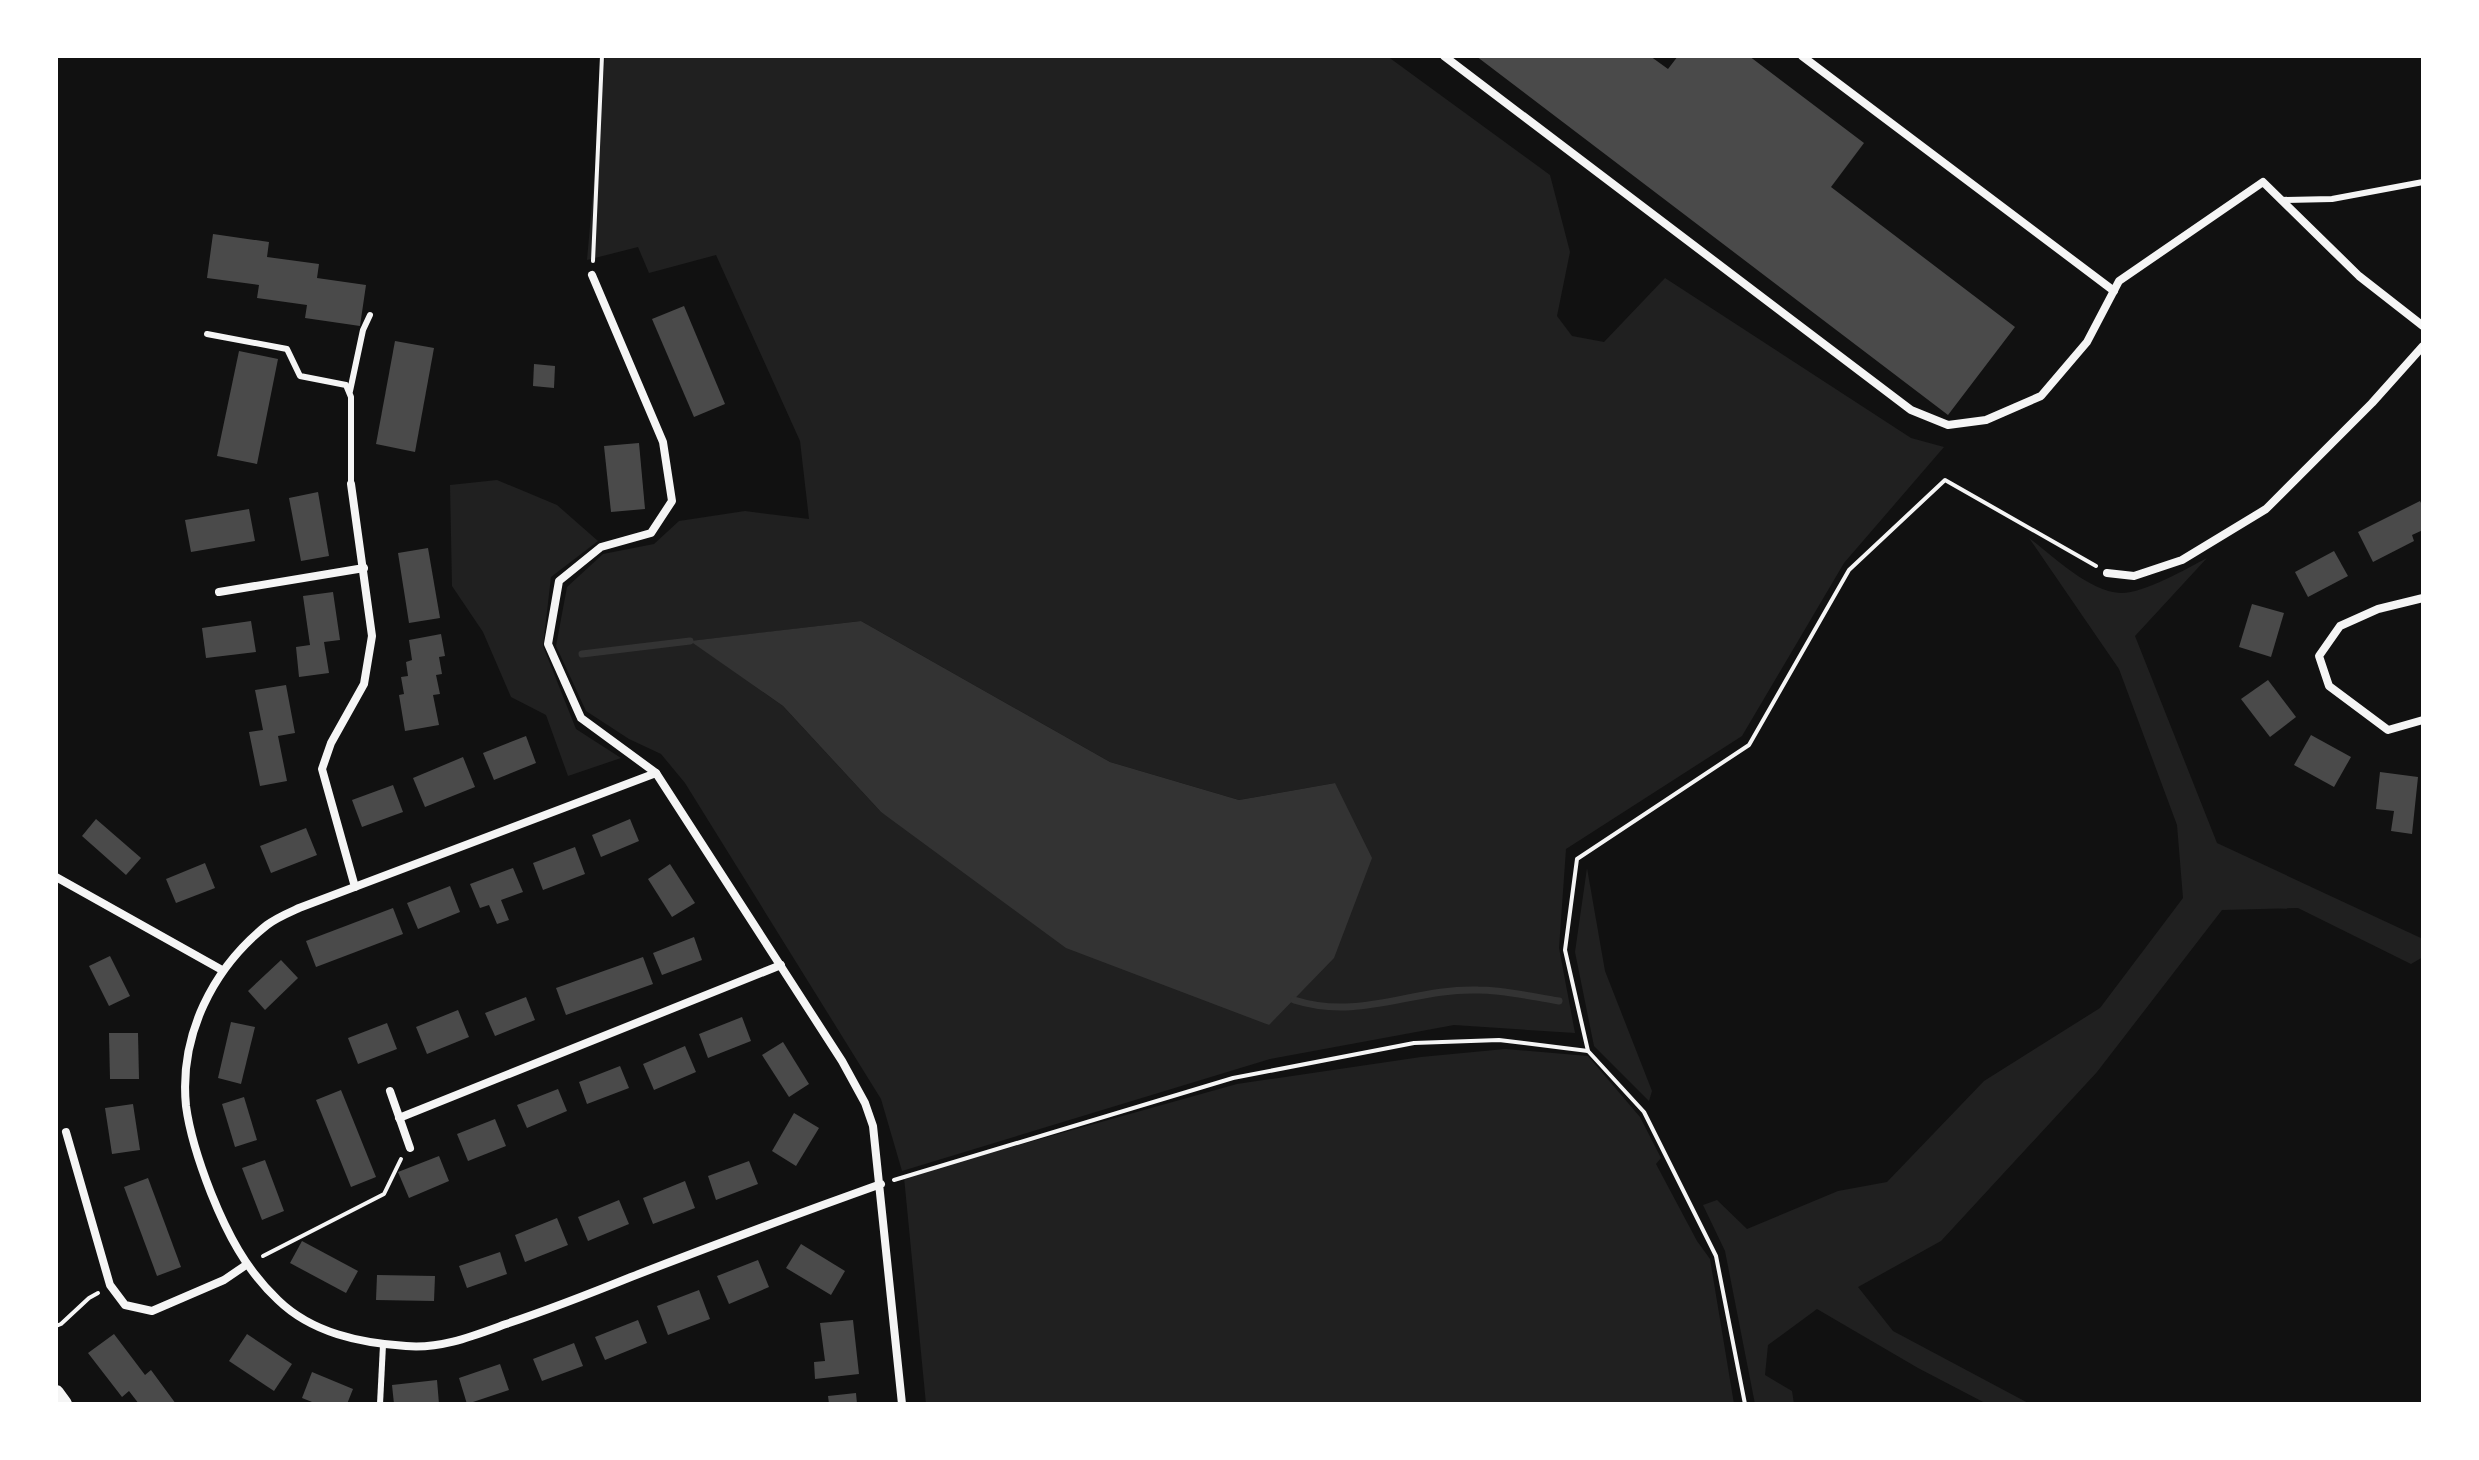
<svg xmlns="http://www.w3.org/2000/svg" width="2479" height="1460" viewBox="0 0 2479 1460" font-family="Spectral,serif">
<rect width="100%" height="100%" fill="#111"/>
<g fill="#202020" fill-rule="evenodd">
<path d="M 605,56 L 1387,56 L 1550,175 L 1570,252 L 1557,316 L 1572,336 L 1604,342 L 1665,278 L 1911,438 L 1944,447 L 1844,563 L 1742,736 L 1566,849 L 1559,948 L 1575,1033 L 1454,1025 L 1270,1059 L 902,1171 L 881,1099 L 685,783 L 661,754 L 629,739 L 586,711 L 556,646 L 567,587 L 603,554 L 654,544 L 679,521 L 745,511 L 809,519 L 800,441 L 716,255 L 649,273 L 638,247 L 587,260 ZM 861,621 L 1110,762 L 1239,800 L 1335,783 L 1269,1025 L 881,812 L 783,706 L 691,641 Z"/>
<path d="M 497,480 L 557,505 L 598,541 L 551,577 L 543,646 L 576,729 L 621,758 L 568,776 L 546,715 L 511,697 L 483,632 L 452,586 L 450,485 Z"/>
<path d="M 2029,538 C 2053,556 2088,591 2120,593 C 2143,594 2186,569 2207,558 L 2135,636 L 2217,843 L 2423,939 L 2423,957 L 2411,964 L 2298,908 L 2222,910 L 2097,1072 L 1941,1241 L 1858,1287 L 1893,1331 L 2030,1404 L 1987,1404 L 1918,1368 L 1817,1309 L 1768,1345 L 1765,1375 L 1792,1391 L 1794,1404 L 1755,1404 L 1725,1251 L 1703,1205 L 1717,1200 L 1747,1229 L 1838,1191 L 1887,1182 L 1984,1081 L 2100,1008 L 2183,898 L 2177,825 L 2119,669 Z"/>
<path d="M 1587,868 L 1605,971 L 1652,1091 L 1649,1101 L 1594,1046 L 1575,952 Z"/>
<path d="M 1505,1049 L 1588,1056 L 1640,1117 L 1661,1158 L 1656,1164 L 1697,1241 L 1710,1259 L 1734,1404 L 926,1404 L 904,1177 L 1237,1084 L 1421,1057 Z"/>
</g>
<path fill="#333" d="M 861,621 L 1110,762 L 1239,800 L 1335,783 L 1372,858 L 1334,958 L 1269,1025 L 1066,948 L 881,812 L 783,706 L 690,641 Z"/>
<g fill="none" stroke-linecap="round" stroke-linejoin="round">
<g stroke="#333" stroke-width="7">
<path d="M 582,654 L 690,641"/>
<path d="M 1294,1000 C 1360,1021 1413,988 1478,990 C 1505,990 1533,997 1559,1001"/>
</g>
</g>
<g fill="#4a4a4a">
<path d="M 1476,56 L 1650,56 L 1668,69 L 1678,56 L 1749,56 L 1864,143 L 1831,187 L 2015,327 L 1948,415 Z"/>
<path d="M 213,234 L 269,242 L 267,257 L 319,264 L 317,278 L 366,285 L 360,326 L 305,318 L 307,305 L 257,298 L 259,285 L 207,278 Z"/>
<path d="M 684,306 L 725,404 L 694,417 L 652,319 Z"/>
<path d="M 395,341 L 434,348 L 415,452 L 376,444 Z"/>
<path d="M 239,351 L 278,359 L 257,464 L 217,456 Z"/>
<path d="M 534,364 L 555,366 L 554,388 L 533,386 Z"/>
<path d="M 639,443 L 645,509 L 611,512 L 604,446 Z"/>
<path d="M 318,492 L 329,556 L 301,561 L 289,498 Z"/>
<path d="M 2420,501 L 2423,507 L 2423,530 L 2412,535 L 2414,541 L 2373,562 L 2358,532 Z"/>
<path d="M 249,509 L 255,541 L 191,552 L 185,520 Z"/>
<path d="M 428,548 L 440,618 L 409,623 L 398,553 Z"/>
<path d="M 2334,551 L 2348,576 L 2308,597 L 2295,572 Z"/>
<path d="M 333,592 L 340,640 L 324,642 L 329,673 L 299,677 L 296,647 L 310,645 L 303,596 Z"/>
<path d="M 2252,604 L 2284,613 L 2271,657 L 2239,647 Z"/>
<path d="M 251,621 L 256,652 L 206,658 L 202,628 Z"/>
<path d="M 441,634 L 445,656 L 439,657 L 442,674 L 436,675 L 440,694 L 433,695 L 439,725 L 405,731 L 399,695 L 404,694 L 401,677 L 408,676 L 406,662 L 412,660 L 409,640 Z"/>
<path d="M 2268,680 L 2296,717 L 2270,737 L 2241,699 Z"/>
<path d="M 286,685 L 295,733 L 278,736 L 287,781 L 260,786 L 249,732 L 263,730 L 255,690 Z"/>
<path d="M 2311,735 L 2351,757 L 2334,787 L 2294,765 Z"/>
<path d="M 526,736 L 536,763 L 494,780 L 483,753 Z"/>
<path d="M 463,757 L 475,787 L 425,807 L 413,778 Z"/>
<path d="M 2380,772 L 2418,777 L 2412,834 L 2391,831 L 2394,811 L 2376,809 Z"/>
<path d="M 393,785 L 403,812 L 362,827 L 352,800 Z"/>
<path d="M 96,819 L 141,858 L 126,875 L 82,836 Z"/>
<path d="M 630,819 L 639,841 L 601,857 L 592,835 Z"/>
<path d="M 306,828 L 317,855 L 271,873 L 260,846 Z"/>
<path d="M 575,847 L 585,874 L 543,890 L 533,863 Z"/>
<path d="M 205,863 L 215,888 L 176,903 L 166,879 Z"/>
<path d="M 670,864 L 695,903 L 672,917 L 648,879 Z"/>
<path d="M 513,868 L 523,892 L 501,900 L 509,920 L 497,924 L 489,905 L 480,908 L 470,884 Z"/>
<path d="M 450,886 L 460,912 L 418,929 L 407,903 Z"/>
<path d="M 393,908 L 403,934 L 316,967 L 306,941 Z"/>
<path d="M 694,937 L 702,960 L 662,975 L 653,953 Z"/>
<path d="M 110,956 L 130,996 L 109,1006 L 89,966 Z"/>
<path d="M 643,957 L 653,984 L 566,1015 L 556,988 Z"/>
<path d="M 281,960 L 298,978 L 265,1010 L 248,991 Z"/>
<path d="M 526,997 L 535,1020 L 495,1036 L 485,1013 Z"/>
<path d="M 458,1010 L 469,1037 L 427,1054 L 416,1027 Z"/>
<path d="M 742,1017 L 751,1041 L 708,1058 L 699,1034 Z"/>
<path d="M 231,1022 L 255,1027 L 241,1084 L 218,1078 Z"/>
<path d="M 387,1023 L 397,1049 L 358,1064 L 348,1038 Z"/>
<path d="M 109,1033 L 138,1033 L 139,1079 L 110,1079 Z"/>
<path d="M 783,1042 L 809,1084 L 789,1097 L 762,1055 Z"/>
<path d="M 685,1046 L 696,1072 L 654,1090 L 643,1064 Z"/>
<path d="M 620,1066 L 629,1088 L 587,1104 L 579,1082 Z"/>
<path d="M 558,1089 L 567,1111 L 527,1128 L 517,1105 Z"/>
<path d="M 341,1090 L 376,1177 L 351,1187 L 316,1100 Z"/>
<path d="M 244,1097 L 257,1140 L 235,1147 L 222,1104 Z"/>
<path d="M 133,1104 L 140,1150 L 112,1154 L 105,1108 Z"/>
<path d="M 794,1113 L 819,1128 L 796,1166 L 772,1151 Z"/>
<path d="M 495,1119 L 506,1146 L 468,1161 L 457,1134 Z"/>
<path d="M 439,1156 L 449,1181 L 409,1198 L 398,1172 Z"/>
<path d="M 265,1160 L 284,1211 L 262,1220 L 242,1168 Z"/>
<path d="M 749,1161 L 758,1184 L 716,1200 L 708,1176 Z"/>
<path d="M 148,1178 L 181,1267 L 157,1276 L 124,1187 Z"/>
<path d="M 685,1181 L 695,1208 L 653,1224 L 643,1198 Z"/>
<path d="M 619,1200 L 629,1224 L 588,1241 L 578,1217 Z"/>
<path d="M 557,1218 L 568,1245 L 525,1262 L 515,1235 Z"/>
<path d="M 302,1241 L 358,1271 L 346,1293 L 290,1263 Z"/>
<path d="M 801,1244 L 845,1271 L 831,1295 L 786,1268 Z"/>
<path d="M 500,1252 L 507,1274 L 467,1288 L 459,1266 Z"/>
<path d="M 758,1260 L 769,1287 L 729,1304 L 717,1276 Z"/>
<path d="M 377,1275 L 435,1276 L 434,1301 L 376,1300 Z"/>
<path d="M 699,1290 L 710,1319 L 668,1335 L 657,1306 Z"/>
<path d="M 638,1320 L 647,1343 L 605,1360 L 595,1337 Z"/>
<path d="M 853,1320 L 859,1374 L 815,1379 L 814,1362 L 825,1361 L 820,1323 Z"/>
<path d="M 114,1334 L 145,1375 L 151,1370 L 176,1404 L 139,1404 L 129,1391 L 122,1397 L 88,1353 Z"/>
<path d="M 247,1334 L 292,1364 L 274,1391 L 229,1361 Z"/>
<path d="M 574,1343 L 583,1366 L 542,1381 L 533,1359 Z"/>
<path d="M 500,1364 L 509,1390 L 467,1404 L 459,1378 Z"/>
<path d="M 312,1372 L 353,1389 L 347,1404 L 317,1404 L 302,1398 Z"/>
<path d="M 437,1380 L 439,1404 L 394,1404 L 392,1385 Z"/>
<path d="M 856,1393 L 857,1404 L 829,1404 L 828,1396 Z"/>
</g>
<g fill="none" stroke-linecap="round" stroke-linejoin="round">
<g stroke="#f5f5f5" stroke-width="4">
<path d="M 593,261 L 602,56"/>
<path d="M 1588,1051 L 1565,950 L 1577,859 L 1749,745 L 1849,570 L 1945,480 L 2096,566"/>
<path d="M 894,1180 L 1233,1078 L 1414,1043 L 1499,1040 L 1588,1051 L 1644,1112 L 1716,1256 L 1745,1404"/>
<path d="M 263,1256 L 384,1194 L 401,1159"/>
<path d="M 56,1326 L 61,1324 L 89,1298 L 98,1293"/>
</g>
<g stroke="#f5f5f5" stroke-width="6">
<path d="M 2281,200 L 2332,199 L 2423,182"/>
<path d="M 207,334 L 287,349 L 300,376 L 346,385 L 351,397 L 351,484"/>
<path d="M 350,391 L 363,330 L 370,315"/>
<path d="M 380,1404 L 383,1345"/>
</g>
<g stroke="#f5f5f5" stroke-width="8">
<path d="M 1444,56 L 1911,410 L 1948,425 L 1986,420 L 2041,396 L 2087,342 L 2119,281 L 2263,182 L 2359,276 L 2423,326"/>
<path d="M 1802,56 L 2114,291"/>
<path d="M 592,275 L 663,442 L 672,501 L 651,533 L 601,547 L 559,581 L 548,644 L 581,718 L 656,773"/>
<path d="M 351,484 L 372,636 L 364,684 L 331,743 L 322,769 L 355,887"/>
<path d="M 2107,573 L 2134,576 L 2182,560 L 2266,509 L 2372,403 L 2423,346"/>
<path d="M 219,592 L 364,568"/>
<path d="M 2423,598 L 2378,609 L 2340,626 L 2319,656 L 2329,686 L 2388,730 L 2423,720"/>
<path d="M 56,877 L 222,970"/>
<path d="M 390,1091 L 410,1148"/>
<path d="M 399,1118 L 781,965"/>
<path d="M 66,1132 L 110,1285 L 125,1305 L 152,1311 L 224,1280 L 246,1265"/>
<path d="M 881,1184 C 797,1214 714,1245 631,1277 C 589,1294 548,1310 506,1324 C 473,1336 441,1349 406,1346 C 360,1343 312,1333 278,1300 C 246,1270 227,1233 211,1193 C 200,1165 190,1136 186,1106 C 179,1035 213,968 267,925 C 276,918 288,913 299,908 L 656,773 L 842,1061 L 865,1103 L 873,1126 L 902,1404"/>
</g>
<path stroke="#f5f5f5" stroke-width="16" d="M 56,1393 L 64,1404"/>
</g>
<rect width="2479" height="1460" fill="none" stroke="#ffffff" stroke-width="116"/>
</svg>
